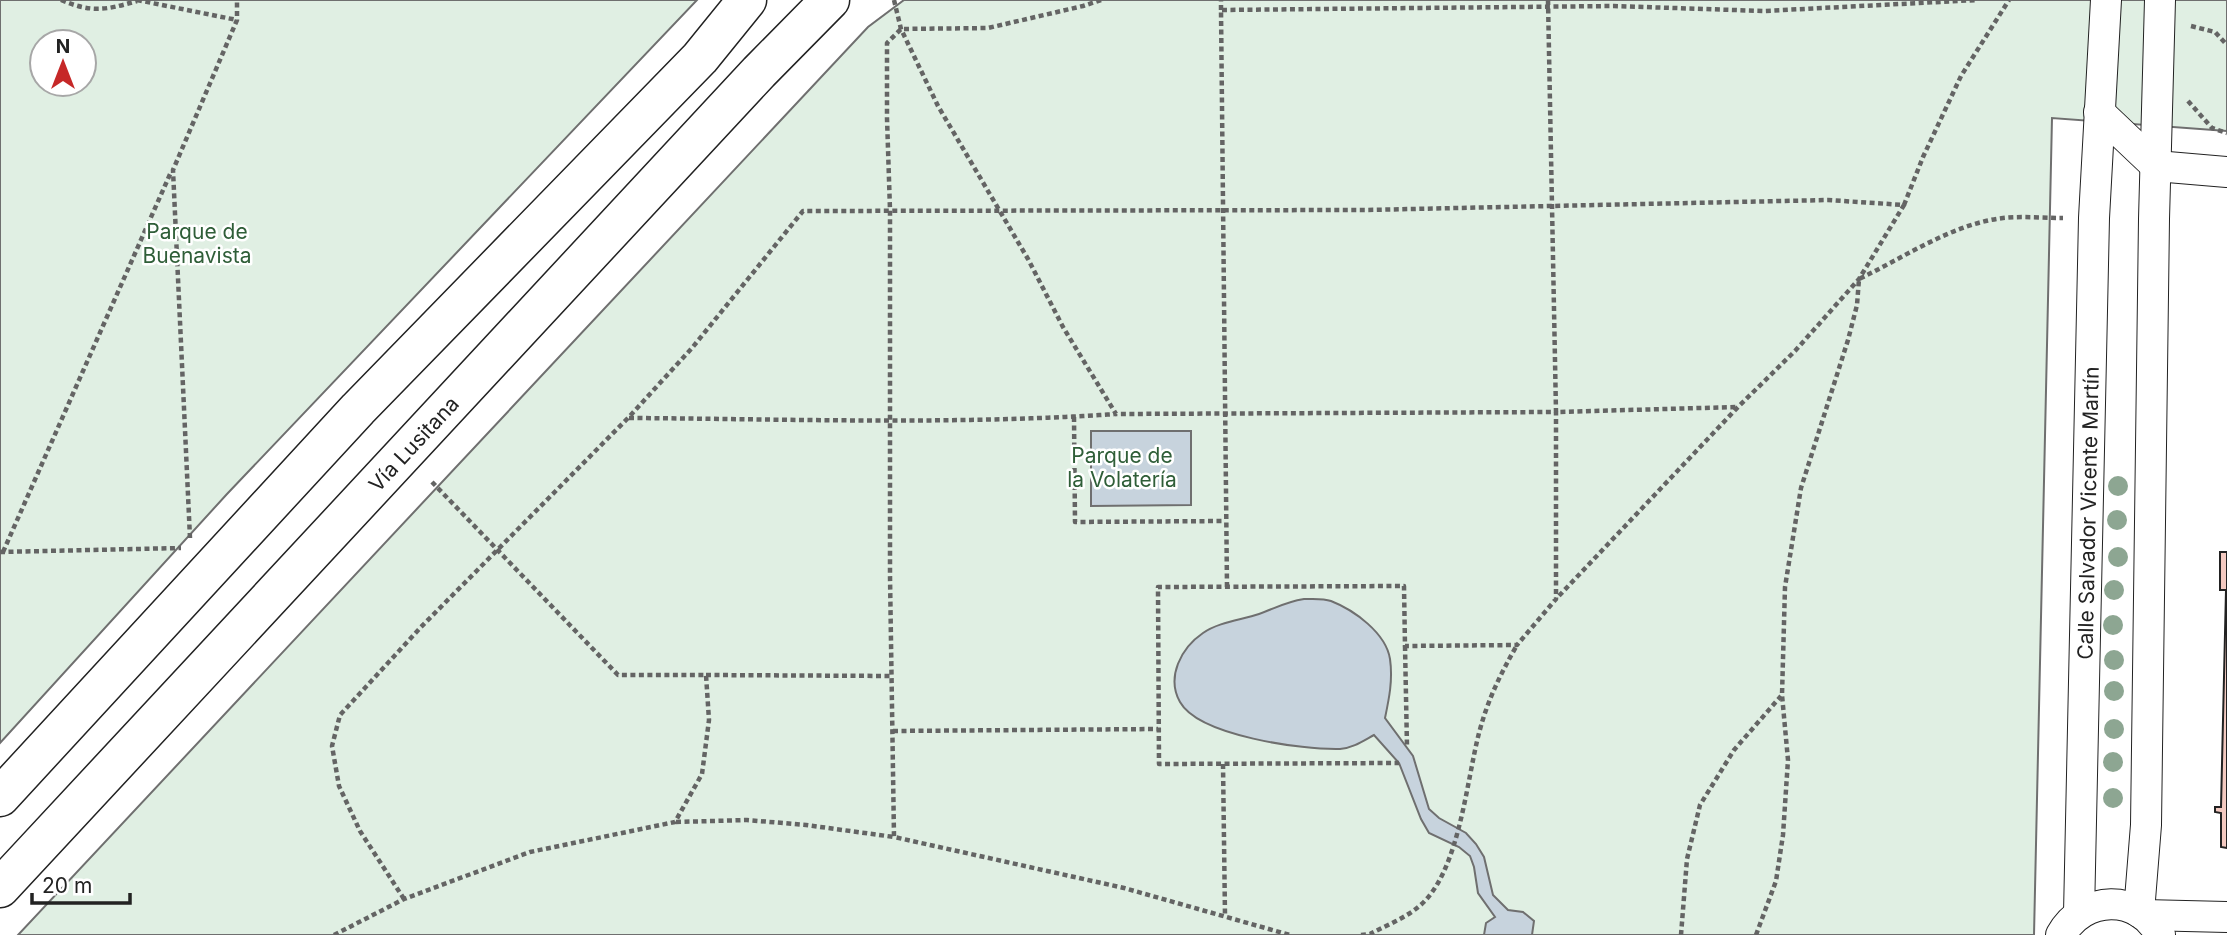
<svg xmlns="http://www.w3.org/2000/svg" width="2227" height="935" viewBox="0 0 2227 935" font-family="Inter,sans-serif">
<rect width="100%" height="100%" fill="#fff"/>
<g fill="#e0efe3" stroke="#6f6f6f" stroke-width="2" fill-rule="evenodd">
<path d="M 0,0 L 697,0 L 227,494 L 0,743 ZM 42,42 L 84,42 L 84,84 L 42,84 Z"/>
<path d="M 904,0 L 2227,0 L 2227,131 L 2052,118 L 2034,935 L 18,935 L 868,27 Z"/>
</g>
<g fill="#c7d3dd" stroke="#6f6f6f" stroke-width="2">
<path d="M 1091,431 L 1191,431 L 1191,505 L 1091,506 Z"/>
<path d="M 1304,599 C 1312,599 1323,598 1331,601 C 1354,610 1386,633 1390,659 C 1393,680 1389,699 1385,718 L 1413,756 L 1429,809 L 1439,818 L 1466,833 L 1476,844 L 1484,857 L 1493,895 L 1508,910 L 1523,912 L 1534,921 L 1532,935 L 1484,935 L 1486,923 L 1495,917 L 1478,893 L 1474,867 L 1470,856 L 1459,847 L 1429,833 L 1421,819 L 1399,763 L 1374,735 C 1363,741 1353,748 1340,749 C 1303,750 1199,736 1180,702 C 1166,677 1181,648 1203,633 C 1219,622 1241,620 1259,614 C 1276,608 1285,602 1304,599 Z"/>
</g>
<path fill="#f3c9c0" stroke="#222" stroke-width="2" d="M 2220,552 L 2227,552 L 2227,848 L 2221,847 L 2221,813 L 2215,812 L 2215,807 L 2221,807 L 2226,590 L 2220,590 Z"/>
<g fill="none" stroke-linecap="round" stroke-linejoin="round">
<g stroke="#222" stroke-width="32">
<g id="minor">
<path d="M 2099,112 L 2156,166 L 2227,172"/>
<path d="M 2139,912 L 2146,825 L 2154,219 L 2160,0"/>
<path id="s1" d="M 2079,914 L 2094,218 L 2106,0"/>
<path d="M 2144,915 L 2227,917"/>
<path d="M 2061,935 C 2083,895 2139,893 2160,935"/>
</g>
</g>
<g stroke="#222" stroke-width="41">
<g id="primary">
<path d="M 0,797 L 358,409 L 700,58 L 747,0"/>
<path id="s2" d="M 0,888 L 759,72 L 830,0"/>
</g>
</g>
<g stroke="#646464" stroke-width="4.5" stroke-dasharray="5 3.5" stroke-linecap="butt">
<path d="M 61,0 C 92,13 106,10 137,1"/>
<path d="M 137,0 L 237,20"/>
<path d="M 894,0 L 901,29 L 938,106 L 1028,259 L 1063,327 L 1116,414 L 1556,412 L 1556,599 L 1517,645 L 1405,646 L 1404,586 L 1158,587 L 1159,764 L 1399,763"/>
<path d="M 1101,0 L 1083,6 L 988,28 L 901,29 L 887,43 L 887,118 L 890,210 L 890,576 L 894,837 L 1124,888 L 1290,935"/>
<path d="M 1548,0 L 1556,412 L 1737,407"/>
<path d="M 1221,10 L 1221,0"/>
<path d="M 2191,26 L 2215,32 L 2227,45"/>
<path d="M 2188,101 L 2212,128 L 2227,133"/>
<path d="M 1904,205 L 1923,157 L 1961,76 L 2009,0"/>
<path d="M 1074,417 L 1075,522 L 1225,521"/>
<path d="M 629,418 C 791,419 954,425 1116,414"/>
<path d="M 190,538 L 173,170 L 237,20 L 237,0"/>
<path d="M 0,552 L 181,548"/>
<path d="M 3,552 L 171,172"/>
<path d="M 1227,587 L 1221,10 L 1614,6 L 1764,11 L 1978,0"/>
<path d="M 1405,646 L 1407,747"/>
<path d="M 706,675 L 892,676"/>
<path d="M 893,731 L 1158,729"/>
<path d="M 1223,764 L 1225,916"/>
<path d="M 676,822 L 747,820 L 806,825 L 894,837"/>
<path d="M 404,899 L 360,831 L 339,786 L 332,746 L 340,715 L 421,627 L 628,418 L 692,348 L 803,211 L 1365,210 L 1828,200 L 1904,205 L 1859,279 L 1795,351 L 1738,407 L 1556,599"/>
<path d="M 334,935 L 404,899 L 530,852 L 675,822 L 702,774 L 709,720 L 706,675 L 618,675 L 432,482"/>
<path d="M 1361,935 L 1370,934 C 1385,926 1403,919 1417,908 C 1459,876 1466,783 1479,733 C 1488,699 1500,675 1517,645"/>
<path d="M 1681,935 L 1687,859 L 1700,805 L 1734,750 L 1781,696"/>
<path d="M 1756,935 L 1776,881 L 1783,835 L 1788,760 L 1782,695 L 1785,587 L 1801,488 L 1848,340 L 1857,305 L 1859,279 C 1905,257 1952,224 2003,218 C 2023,216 2044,218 2063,218"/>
</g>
<use href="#minor" stroke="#fff" stroke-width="30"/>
<use href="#primary" stroke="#fff" stroke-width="38"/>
</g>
<g fill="#8da692">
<circle cx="2118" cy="486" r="10"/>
<circle cx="2117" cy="520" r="10"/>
<circle cx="2118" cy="557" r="10"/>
<circle cx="2114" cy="590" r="10"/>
<circle cx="2113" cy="625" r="10"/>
<circle cx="2114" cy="660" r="10"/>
<circle cx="2114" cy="691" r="10"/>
<circle cx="2114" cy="729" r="10"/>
<circle cx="2113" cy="762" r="10"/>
<circle cx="2113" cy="798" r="10"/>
</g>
<g text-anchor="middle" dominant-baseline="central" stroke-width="5" stroke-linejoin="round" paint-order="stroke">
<g font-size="21" fill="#2f5e38" stroke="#fff">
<text x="197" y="231">Parque de<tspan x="197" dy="24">Buenavista</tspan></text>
<text x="1122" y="455">Parque de<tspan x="1122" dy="24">la Volatería</tspan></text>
</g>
<g font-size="21" fill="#222" stroke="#fff">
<text stroke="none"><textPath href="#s2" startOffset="607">Vía Lusitana</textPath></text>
<text stroke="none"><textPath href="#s1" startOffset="401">Calle Salvador Vicente Martín</textPath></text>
</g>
</g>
<g transform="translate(63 63)"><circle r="33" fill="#ffffff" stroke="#a7a7a7" stroke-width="2"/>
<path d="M0-5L12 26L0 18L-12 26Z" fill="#c62828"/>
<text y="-10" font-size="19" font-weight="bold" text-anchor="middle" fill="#222222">N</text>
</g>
<path d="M32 893v10h98v-10" fill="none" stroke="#222222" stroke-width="3.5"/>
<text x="42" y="893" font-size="21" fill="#222222" stroke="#ffffff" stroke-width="5" paint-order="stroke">20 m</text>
</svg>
